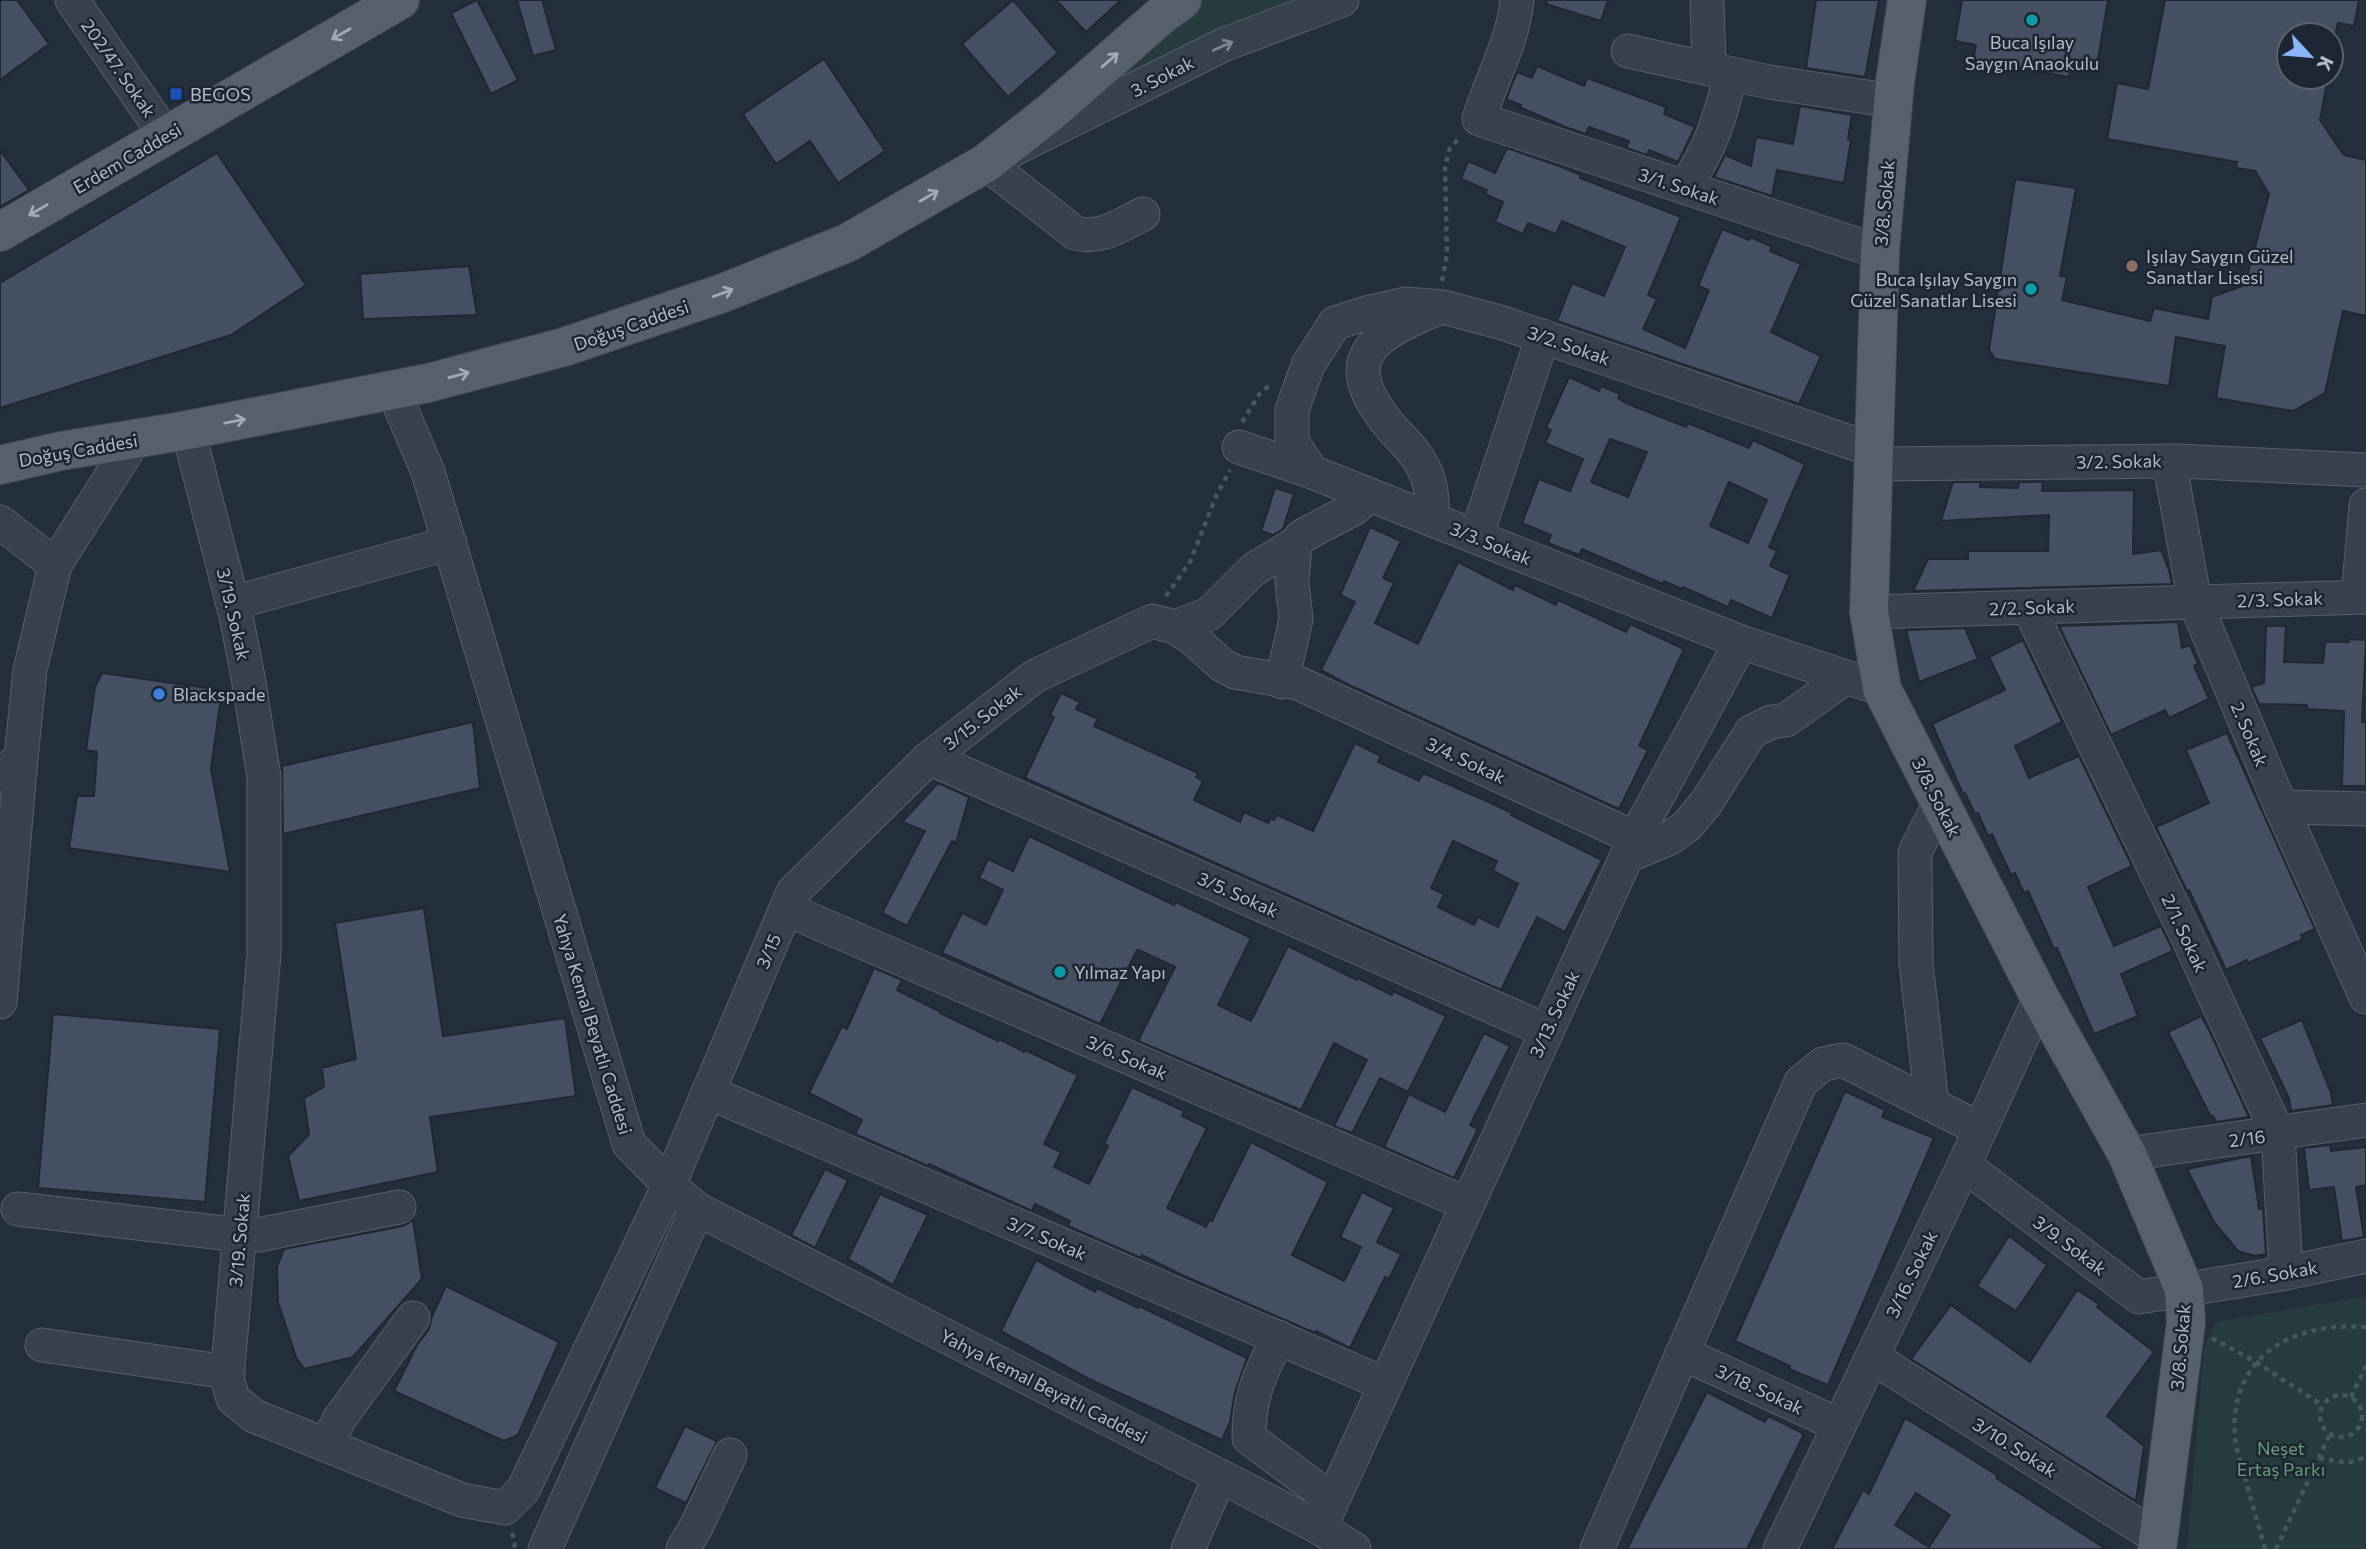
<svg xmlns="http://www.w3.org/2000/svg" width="2366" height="1549" viewBox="0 0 2366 1549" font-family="Commissioner,sans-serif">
<rect width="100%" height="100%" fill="#242f3e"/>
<g fill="#263c3f">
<path d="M 1198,0 L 1307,0 L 1101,86 Z"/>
<path d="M 2366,1296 L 2366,1549 L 2187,1549 L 2204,1348 L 2215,1322 Z"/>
</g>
<g fill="#455162" stroke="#1f2835" stroke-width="2" fill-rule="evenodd">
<path d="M 0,0 L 17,0 L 49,44 L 0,80 Z"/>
<path d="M 477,0 L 518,80 L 491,94 L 451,13 Z"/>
<path d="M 517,0 L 542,0 L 556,50 L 533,56 Z"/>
<path d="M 1013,0 L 1058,53 L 1008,97 L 962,44 Z"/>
<path d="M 1056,0 L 1121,0 L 1086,32 Z"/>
<path d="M 1547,0 L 1608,0 L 1601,21 L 1546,4 Z"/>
<path d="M 1816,0 L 1879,0 L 1865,77 L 1806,68 Z"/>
<path d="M 1962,0 L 2108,0 L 2096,71 L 2071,67 L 2069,77 L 1973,60 L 1976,45 L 1955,41 Z"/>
<path d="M 2165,0 L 2359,0 L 2354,26 L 2338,23 L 2335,35 L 2289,35 L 2289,77 L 2328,77 L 2320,120 L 2344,155 L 2366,160 L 2366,316 L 2343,311 L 2325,393 L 2293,411 L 2216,398 L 2225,346 L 2176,337 L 2169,386 L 1995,359 L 1989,350 L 2015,179 L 2076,188 L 2060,276 L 2067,277 L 2062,300 L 2150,321 L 2154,308 L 2208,319 L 2212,297 L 2245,285 L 2269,194 L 2255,171 L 2236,168 L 2237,162 L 2107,139 L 2117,83 L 2148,89 Z"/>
<path d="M 824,59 L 885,151 L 838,183 L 810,141 L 776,164 L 743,114 Z"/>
<path d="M 1537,66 L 1584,86 L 1587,78 L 1666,107 L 1664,114 L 1695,127 L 1678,162 L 1649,150 L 1647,155 L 1626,148 L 1629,141 L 1589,127 L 1586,134 L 1568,128 L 1519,107 L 1521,105 L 1506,99 L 1517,72 L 1532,78 Z"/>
<path d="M 1800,106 L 1852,115 L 1848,139 L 1851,140 L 1844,183 L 1777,170 L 1772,196 L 1714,177 L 1725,155 L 1751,166 L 1756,137 L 1793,144 Z"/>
<path d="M 1507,148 L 1562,167 L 1581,175 L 1580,178 L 1681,217 L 1648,295 L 1657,299 L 1643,329 L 1685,348 L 1709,290 L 1698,286 L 1722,229 L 1749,240 L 1751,237 L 1772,247 L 1770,251 L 1801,264 L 1771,332 L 1821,356 L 1799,404 L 1557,321 L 1572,283 L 1604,296 L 1625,247 L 1562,221 L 1556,234 L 1528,223 L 1523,234 L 1495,222 L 1503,202 L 1485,194 L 1487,190 L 1461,179 L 1468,161 L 1495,173 Z"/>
<path d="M 0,150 L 29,190 L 0,207 Z"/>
<path d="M 217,153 L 306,285 L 231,335 L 0,408 L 0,283 Z"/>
<path d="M 469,266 L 477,315 L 363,319 L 360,274 Z"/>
<path d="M 1569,377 L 1599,391 L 1601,386 L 1620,394 L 1618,398 L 1626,403 L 1686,427 L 1688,423 L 1749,448 L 1753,440 L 1805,464 L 1769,547 L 1777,551 L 1770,566 L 1790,575 L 1772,618 L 1731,600 L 1728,607 L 1683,587 L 1682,589 L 1664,581 L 1663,584 L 1582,549 L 1579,555 L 1548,543 L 1551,535 L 1522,523 L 1539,479 L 1570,491 L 1583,459 L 1545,443 L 1551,430 L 1546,428 ZM 1610,439 L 1647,452 L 1628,497 L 1591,482 ZM 1729,482 L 1767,500 L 1748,543 L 1710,526 Z"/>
<path d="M 1953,482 L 1980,482 L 1980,487 L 2018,488 L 2019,482 L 2043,482 L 2042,491 L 2134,490 L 2133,554 L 2161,550 L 2169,570 L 2172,584 L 1913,591 L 1928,559 L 1968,559 L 1968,551 L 2048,551 L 2049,515 L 1941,521 Z"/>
<path d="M 1275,488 L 1294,494 L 1283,529 L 1273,535 L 1261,531 Z"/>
<path d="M 1370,527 L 1401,541 L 1383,578 L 1394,583 L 1375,623 L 1418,644 L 1458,562 L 1513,590 L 1515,585 L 1556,605 L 1558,600 L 1626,632 L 1630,624 L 1684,649 L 1639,746 L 1648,750 L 1619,809 L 1345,683 L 1321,670 L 1355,602 L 1340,595 Z"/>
<path d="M 2178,622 L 2182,648 L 2190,645 L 2198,664 L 2194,666 L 2209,699 L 2169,718 L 2165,710 L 2111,735 L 2059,626 Z"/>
<path d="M 2266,626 L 2286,626 L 2284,662 L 2323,663 L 2325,642 L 2349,642 L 2349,639 L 2366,640 L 2362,722 L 2366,722 L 2366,786 L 2342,786 L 2344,711 L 2307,709 L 2307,705 L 2259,704 L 2251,687 L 2264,683 Z"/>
<path d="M 1965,628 L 1978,659 L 1919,682 L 1906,630 Z"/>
<path d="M 2023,640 L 2062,722 L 2015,746 L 2029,778 L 2079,756 L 2132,866 L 2088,887 L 2114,946 L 2161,926 L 2173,951 L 2121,974 L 2138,1016 L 2094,1034 L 2057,948 L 2054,949 L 2028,891 L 2024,893 L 2015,873 L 2011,875 L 1992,834 L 1988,836 L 1978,813 L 1975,814 L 1965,793 L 1963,794 L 1932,724 L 2005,690 L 1989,657 Z"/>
<path d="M 102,673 L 222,690 L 211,769 L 230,872 L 69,848 L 77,796 L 94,796 L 97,752 L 86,750 L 95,687 Z"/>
<path d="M 1061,693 L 1080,702 L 1076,709 L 1098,719 L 1094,726 L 1198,773 L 1196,777 L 1203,781 L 1194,800 L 1240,822 L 1244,812 L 1268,823 L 1271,818 L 1274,820 L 1277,815 L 1313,831 L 1355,743 L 1381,756 L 1378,762 L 1419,781 L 1423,773 L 1493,804 L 1512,813 L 1511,815 L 1602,860 L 1565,932 L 1537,917 L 1501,990 L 1025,778 L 1054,717 L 1050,715 ZM 1453,841 L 1497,861 L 1493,871 L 1518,884 L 1498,927 L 1478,917 L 1474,925 L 1438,907 L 1444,894 L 1431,888 Z"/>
<path d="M 473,722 L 480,788 L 283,834 L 282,766 Z"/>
<path d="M 2227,733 L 2315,929 L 2301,935 L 2303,939 L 2248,963 L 2247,960 L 2226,970 L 2189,890 L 2187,891 L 2156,827 L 2209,803 L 2186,750 Z"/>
<path d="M 938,783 L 969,797 L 956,843 L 952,841 L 907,926 L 882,913 L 925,831 L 902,822 Z"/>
<path d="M 1029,836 L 1174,905 L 1176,902 L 1251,938 L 1218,1005 L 1251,1021 L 1288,946 L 1357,980 L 1358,978 L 1392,995 L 1393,991 L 1446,1016 L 1408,1092 L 1380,1078 L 1352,1133 L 1334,1126 L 1367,1060 L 1334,1043 L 1301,1110 L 1138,1041 L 1175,967 L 1139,950 L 1137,950 L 1100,1024 L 942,953 L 962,913 L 986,925 L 1003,890 L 979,878 L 988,859 L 1013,871 Z"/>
<path d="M 424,908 L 443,1036 L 565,1018 L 576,1096 L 430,1117 L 438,1172 L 299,1201 L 288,1156 L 309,1135 L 304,1098 L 324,1087 L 322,1068 L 356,1059 L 335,923 Z"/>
<path d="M 874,968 L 902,980 L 897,990 L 941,1012 L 940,1013 L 998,1041 L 999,1039 L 1024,1052 L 1025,1050 L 1078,1075 L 1044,1144 L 1061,1152 L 1054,1167 L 1089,1184 L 1108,1146 L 1104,1144 L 1132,1087 L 1184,1111 L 1182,1116 L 1207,1128 L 1167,1208 L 1206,1227 L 1209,1220 L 1212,1221 L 1251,1142 L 1328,1182 L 1292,1255 L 1344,1281 L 1361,1247 L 1340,1237 L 1362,1192 L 1394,1208 L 1377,1242 L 1401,1254 L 1389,1279 L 1385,1277 L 1350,1348 L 1316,1331 L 1315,1333 L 1182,1275 L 1142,1255 L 1141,1258 L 1068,1226 L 1070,1221 L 1035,1204 L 1032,1211 L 929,1164 L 928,1166 L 855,1134 L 862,1120 L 809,1093 L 842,1026 L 847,1029 Z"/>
<path d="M 53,1014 L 220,1029 L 205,1202 L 38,1188 Z"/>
<path d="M 2201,1016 L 2210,1032 L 2249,1117 L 2216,1122 L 2213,1116 L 2211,1117 L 2168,1032 Z"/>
<path d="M 2302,1020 L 2331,1093 L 2333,1105 L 2291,1111 L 2289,1098 L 2260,1038 Z"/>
<path d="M 1484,1033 L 1510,1046 L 1470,1125 L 1478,1129 L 1454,1178 L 1384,1147 L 1409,1094 L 1445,1112 Z"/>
<path d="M 1845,1091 L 1885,1110 L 1882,1117 L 1934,1138 L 1828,1385 L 1789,1369 L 1790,1366 L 1735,1341 Z"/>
<path d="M 2330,1145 L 2331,1151 L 2366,1147 L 2366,1185 L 2356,1187 L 2364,1237 L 2342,1241 L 2334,1187 L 2309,1190 L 2304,1148 Z"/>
<path d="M 2251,1156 L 2259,1209 L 2263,1208 L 2266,1254 L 2255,1256 L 2238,1251 L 2214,1222 L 2187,1169 Z"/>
<path d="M 825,1169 L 848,1180 L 815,1248 L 791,1235 Z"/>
<path d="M 880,1194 L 928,1215 L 893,1285 L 848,1259 Z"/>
<path d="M 413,1220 L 422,1279 L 353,1357 L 304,1369 L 296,1357 L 278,1302 L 277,1267 L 284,1249 L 403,1226 Z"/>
<path d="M 2009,1236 L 2047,1265 L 2016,1311 L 1977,1286 Z"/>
<path d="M 1036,1260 L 1095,1292 L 1097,1288 L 1138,1308 L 1139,1306 L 1247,1358 L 1235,1392 L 1230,1422 L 1222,1440 L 1089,1379 L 1001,1331 Z"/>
<path d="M 446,1286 L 559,1342 L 518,1435 L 504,1441 L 394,1391 L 417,1345 L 429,1329 L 432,1316 Z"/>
<path d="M 2077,1290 L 2099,1304 L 2097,1307 L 2154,1352 L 2107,1416 L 2144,1446 L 2136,1501 L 1911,1359 L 1951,1305 L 2030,1362 Z"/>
<path d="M 1707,1392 L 1765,1422 L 1768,1416 L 1804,1434 L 1747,1549 L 1627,1549 Z"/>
<path d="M 1905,1418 L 1951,1446 L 1998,1476 L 1996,1478 L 2106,1549 L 1832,1549 L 1863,1490 L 1869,1494 ZM 1916,1493 L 1950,1515 L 1929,1547 L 1895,1525 Z"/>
<path d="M 685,1426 L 717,1441 L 686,1503 L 655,1488 Z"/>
</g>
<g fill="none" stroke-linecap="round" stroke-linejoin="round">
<g stroke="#565f6c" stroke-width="35">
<g id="minor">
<path d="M 72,0 L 166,136"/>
<path d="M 1517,0 C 1513,42 1491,79 1479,119 L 1880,252"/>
<path d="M 1707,0 L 1709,69 L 1769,82 L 1893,101"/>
<path d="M 1628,51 L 1709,69"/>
<path d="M 1684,187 C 1711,150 1720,117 1731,74"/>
<path d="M 1143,214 C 1121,225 1100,240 1075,233 L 986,163 L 1223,45 L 1342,0"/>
<path d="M 393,390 L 428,472 L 629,1144 L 669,1185 L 697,1209 L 1220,1476 L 1320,1528 L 1354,1549"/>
<path d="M 188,430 L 236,616 L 248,677 L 264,777 L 264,954 L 227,1378 L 233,1399 L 254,1416 L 462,1500 L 505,1508 L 523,1490 L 669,1185 L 793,892 L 929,758 L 1035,676 L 1152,621 L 1175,627 L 1192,638 L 1222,665 L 1235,672 L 1298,683 L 1635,838"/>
<path d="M 1239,447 L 1312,472 L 1741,642"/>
<path d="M 2169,461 L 2195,602 L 2281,807 L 2366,997"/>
<path d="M 1873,464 L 2178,461 L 2366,470"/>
<path d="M 1312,472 L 1292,442 L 1292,410 L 1308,365 L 1335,323 L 1370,312 L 1405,304 L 1443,307 L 1503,323 L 1873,450"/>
<path d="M 1432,520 C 1433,502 1432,483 1423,467 C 1414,448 1398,437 1386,421 C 1336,358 1375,334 1434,310"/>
<path d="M 0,522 L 55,565"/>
<path d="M 1476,537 L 1543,336"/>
<path d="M 2358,597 L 2366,505"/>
<path d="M 233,603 L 450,543"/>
<path d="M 2029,608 L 2188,938 L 2278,1134 L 2286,1273"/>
<path d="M 1869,612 L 2366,597"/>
<path d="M 1175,627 L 1209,614 L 1253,570 L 1295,544"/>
<path d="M 1282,682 L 1296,619 L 1292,583 L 1295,544 L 1302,536 L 1355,508 L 1369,495"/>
<path d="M 929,758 L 1547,1031"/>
<path d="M 0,775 L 21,758 L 30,670 L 55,565 L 134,440"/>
<path d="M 2281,807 L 2366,809"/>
<path d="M 1627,856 L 1670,838 L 1687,826 L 1706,803 L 1751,732 L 1771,722 L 1786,720 L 1846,677"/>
<path d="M 786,909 L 1467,1204"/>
<path d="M 0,1002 L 21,758"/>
<path d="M 708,1092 L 1385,1384"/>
<path d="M 1932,1104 L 1916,963 L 1915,852 L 1940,803"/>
<path d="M 2127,1154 L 2366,1120"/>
<path d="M 1964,1165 L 2139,1297 L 2286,1273 L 2366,1256"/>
<path d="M 18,1209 L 240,1235 L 258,1235 L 399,1207"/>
<path d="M 1278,1337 C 1260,1376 1249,1394 1249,1438 L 1332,1500"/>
<path d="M 42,1345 L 228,1372"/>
<path d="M 1682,1353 L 1839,1425"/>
<path d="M 1872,1357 L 2158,1538"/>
<path d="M 326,1445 L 340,1418 L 413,1318"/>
<path d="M 1320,1528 L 1635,838 L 1741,642 L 1882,689"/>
<path d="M 545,1549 L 697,1209"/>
<path d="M 683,1549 L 696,1527 L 730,1455"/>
<path d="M 1188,1549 L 1220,1476"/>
<path d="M 1597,1549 L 1801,1082 L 1823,1064 L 1843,1060 L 1980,1129"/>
<path d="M 1780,1549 L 1964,1165 L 2040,998"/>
</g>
</g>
<g stroke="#414a57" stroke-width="40">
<g id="major">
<path d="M 1907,0 L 1895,82 L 1880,252 L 1869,612 L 1882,689 L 2040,998 L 2127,1154 L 2184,1289 L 2186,1323 L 2157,1549"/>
<path d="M 0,232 L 400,0"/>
<path d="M 0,465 L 61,451 L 188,430 L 428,383 L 564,347 L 723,293 L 847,243 L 986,163 L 1052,111 L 1164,13 L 1182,0"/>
</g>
</g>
<g stroke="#44595c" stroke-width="4.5" stroke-dasharray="5 5" stroke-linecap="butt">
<path d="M 1442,281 L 1447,254 L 1445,167 L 1450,148 L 1460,137"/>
<path d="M 1242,422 L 1260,393 L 1270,385"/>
<path d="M 1166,596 L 1190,562 L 1217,494 L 1230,470"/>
<path d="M 2212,1338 L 2256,1362 L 2322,1405"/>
<circle cx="2341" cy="1416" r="21"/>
<path d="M 2351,1397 L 2366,1366"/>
<path d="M 2319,1458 C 2335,1461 2352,1466 2366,1456"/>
<path d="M 512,1533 L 515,1544 L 513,1549"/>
<path d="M 2265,1549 L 2236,1446 C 2224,1361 2288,1321 2366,1327"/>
<path d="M 2276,1549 L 2330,1434"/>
</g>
<use href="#minor" stroke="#38414e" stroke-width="33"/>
<use href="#major" stroke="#56606e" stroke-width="38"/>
</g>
<defs><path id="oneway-shaft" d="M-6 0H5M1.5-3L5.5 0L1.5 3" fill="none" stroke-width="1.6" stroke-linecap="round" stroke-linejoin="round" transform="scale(1.75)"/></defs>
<g stroke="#a1aab7">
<use href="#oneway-shaft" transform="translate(341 34) rotate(150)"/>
<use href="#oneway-shaft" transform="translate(1110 60) rotate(-41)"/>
<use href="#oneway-shaft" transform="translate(929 196) rotate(-30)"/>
<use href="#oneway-shaft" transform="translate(38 210) rotate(150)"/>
<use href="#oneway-shaft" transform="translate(723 293) rotate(-20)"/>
<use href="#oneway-shaft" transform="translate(459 375) rotate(-15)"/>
<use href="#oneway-shaft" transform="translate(235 421) rotate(-11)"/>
</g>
<use stroke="#7c8592" href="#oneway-shaft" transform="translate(1223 46) rotate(-24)"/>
<g fill="#0f9aa8" stroke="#1d2633" stroke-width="2.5">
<circle cx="2032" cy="20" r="7"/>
<circle cx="2031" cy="289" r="7"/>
<circle cx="1060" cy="972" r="7"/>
</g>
<rect fill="#1a4fb4" stroke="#1d2633" stroke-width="2.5" x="169" y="87" width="14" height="14" rx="3.5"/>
<circle fill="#8d6e63" stroke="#1d2633" stroke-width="2.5" cx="2132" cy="266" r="7"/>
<circle fill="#3f7fe0" stroke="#1d2633" stroke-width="2.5" cx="159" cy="694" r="7"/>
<g text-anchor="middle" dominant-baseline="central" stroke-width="5" stroke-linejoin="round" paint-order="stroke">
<g font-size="18" fill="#b4bcc9" stroke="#1d2633" text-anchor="start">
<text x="2032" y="42" text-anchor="middle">Buca Işılay<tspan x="2032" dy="21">Saygın Anaokulu</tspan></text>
<text x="190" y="94">BEGOS</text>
<text x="2146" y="256">Işılay Saygın Güzel<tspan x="2146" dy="21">Sanatlar Lisesi</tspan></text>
<text x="2017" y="279" text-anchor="end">Buca Işılay Saygın<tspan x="2017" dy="21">Güzel Sanatlar Lisesi</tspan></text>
<text x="173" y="694">Blackspade</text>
<text x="1074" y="972">Yılmaz Yapı</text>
</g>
<g font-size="18" fill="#b4bcc9" stroke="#1d2633">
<text transform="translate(119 68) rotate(55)">202/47. Sokak</text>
<text transform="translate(1162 76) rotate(-27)">3. Sokak</text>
<text transform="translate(127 158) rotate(-30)">Erdem Caddesi</text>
<text transform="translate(1679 186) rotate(18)">3/1. Sokak</text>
<text transform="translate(1884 203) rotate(-85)">3/8. Sokak</text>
<text transform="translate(631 325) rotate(-19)">Doğuş Caddesi</text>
<text transform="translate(1569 345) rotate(19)">3/2. Sokak</text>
<text transform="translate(78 450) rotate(-10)">Doğuş Caddesi</text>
<text transform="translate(2119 461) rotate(-1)">3/2. Sokak</text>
<text transform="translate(1491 543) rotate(22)">3/3. Sokak</text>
<text transform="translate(2280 599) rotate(-2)">2/3. Sokak</text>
<text transform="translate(2032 607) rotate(-2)">2/2. Sokak</text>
<text transform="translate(234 614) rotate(77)">3/19. Sokak</text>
<text transform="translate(982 717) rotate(-38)">3/15. Sokak</text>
<text transform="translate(2250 734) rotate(67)">2. Sokak</text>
<text transform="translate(1466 760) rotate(25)">3/4. Sokak</text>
<text transform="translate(1937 797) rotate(63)">3/8. Sokak</text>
<text transform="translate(1238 894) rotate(24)">3/5. Sokak</text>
<text transform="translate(2185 933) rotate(65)">2/1. Sokak</text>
<text transform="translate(768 951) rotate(-67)">3/15</text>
<text transform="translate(1554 1014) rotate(-65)">3/13. Sokak</text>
<text transform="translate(593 1024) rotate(73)">Yahya Kemal Beyatlı Caddesi</text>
<text transform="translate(1127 1057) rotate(23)">3/6. Sokak</text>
<text transform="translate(2247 1138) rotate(-7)">2/16</text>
<text transform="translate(1047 1238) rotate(23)">3/7. Sokak</text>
<text transform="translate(239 1240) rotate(-85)">3/19. Sokak</text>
<text transform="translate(2070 1245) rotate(37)">3/9. Sokak</text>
<text transform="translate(1911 1274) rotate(-64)">3/16. Sokak</text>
<text transform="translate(2275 1274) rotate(-10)">2/6. Sokak</text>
<text transform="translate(2180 1347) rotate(-85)">3/8. Sokak</text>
<text transform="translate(1044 1386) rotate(27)">Yahya Kemal Beyatlı Caddesi</text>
<text transform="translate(1760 1389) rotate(25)">3/18. Sokak</text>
<text transform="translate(2015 1447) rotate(32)">3/10. Sokak</text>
</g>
<g font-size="18" fill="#6b9a76" stroke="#1d2633">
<text x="2281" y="1448">Neşet<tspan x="2281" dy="21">Ertaş Parkı</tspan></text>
</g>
</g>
<g transform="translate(2310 56) rotate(116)"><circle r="33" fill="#1d2633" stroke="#59626f" stroke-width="2"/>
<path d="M0-5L12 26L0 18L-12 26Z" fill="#8ab4f8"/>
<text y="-10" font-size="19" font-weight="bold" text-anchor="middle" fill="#b4bcc9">K</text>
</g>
</svg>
